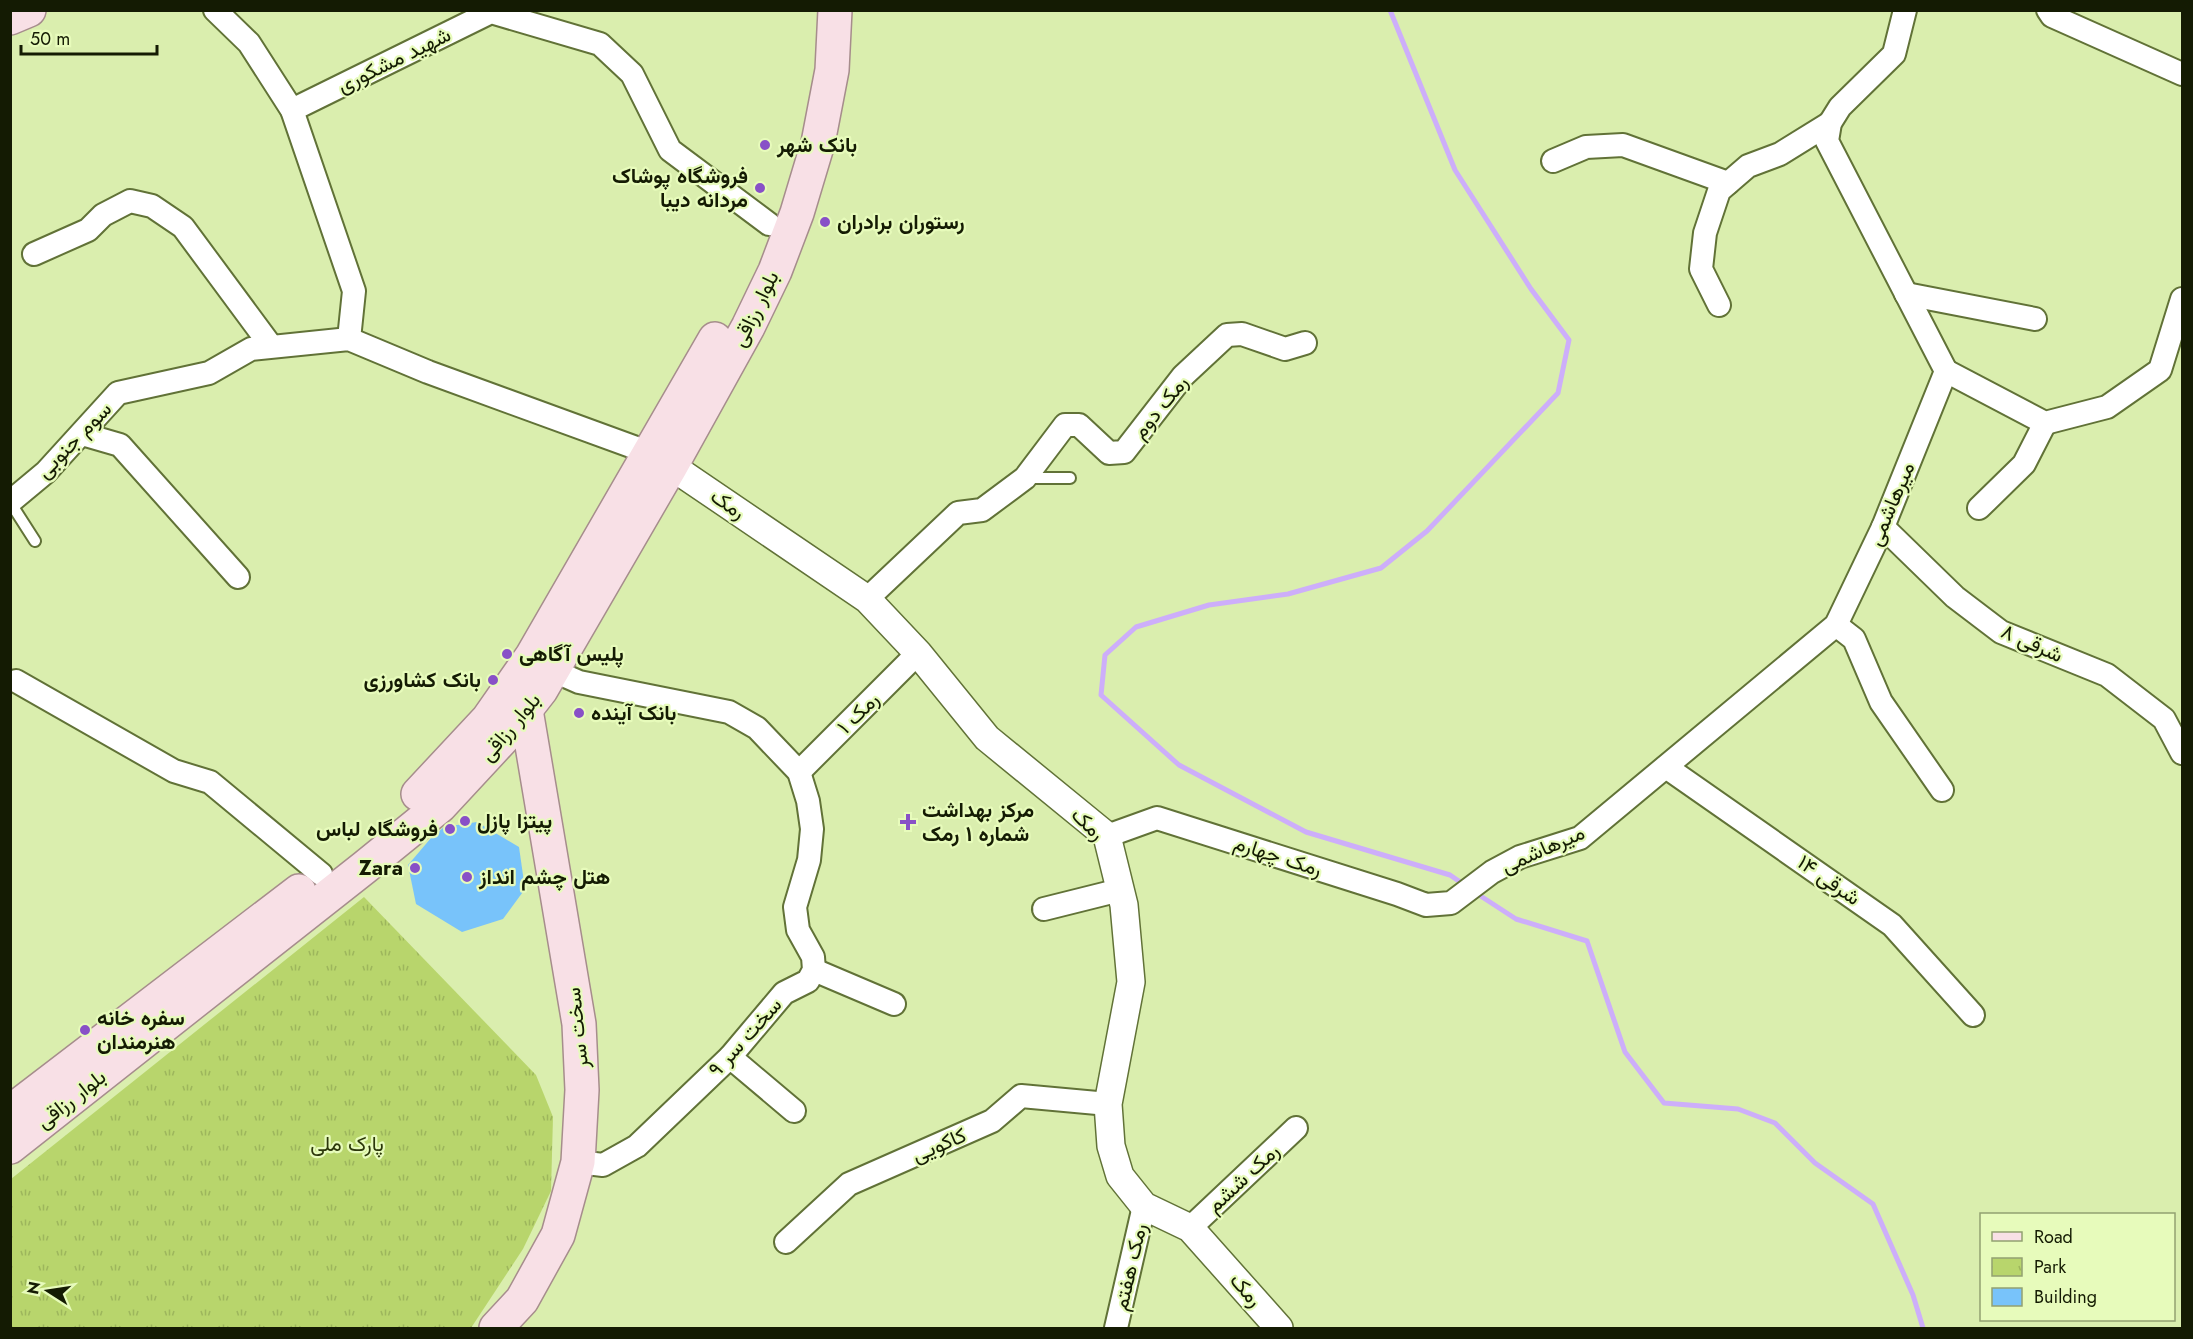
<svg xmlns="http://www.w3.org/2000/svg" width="2193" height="1339" viewBox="0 0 2193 1339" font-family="Jost,Vazirmatn,sans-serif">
<defs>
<pattern id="park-tufts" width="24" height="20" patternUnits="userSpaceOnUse" patternTransform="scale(1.5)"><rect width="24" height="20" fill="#b8d56c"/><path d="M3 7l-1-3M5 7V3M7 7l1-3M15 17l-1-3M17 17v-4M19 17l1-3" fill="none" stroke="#9db65c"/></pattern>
</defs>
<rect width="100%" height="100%" fill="#daeeae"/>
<path fill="url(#park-tufts)" d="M 364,897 L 536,1075 L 553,1117 L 551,1191 L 523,1249 L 471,1328 L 11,1328 L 11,1179 Z"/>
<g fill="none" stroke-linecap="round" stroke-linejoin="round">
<g stroke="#cdaefa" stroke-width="5">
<path d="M 1390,10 L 1455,170 L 1531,289 L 1569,340 L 1558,393 L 1427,531 L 1381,568 L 1288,594 L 1209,605 L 1136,627 L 1105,655 L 1101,695 L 1179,765 L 1306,832 L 1450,875 L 1466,886"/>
<path d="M 1476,893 L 1516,919 L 1587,941 L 1625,1052 L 1664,1103 L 1738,1109 L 1775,1123 L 1815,1163 L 1873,1204 L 1913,1295 L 1923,1328"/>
</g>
</g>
<path fill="#78c3fa" d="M 477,822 L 519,847 L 525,889 L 503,919 L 462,932 L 416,904 L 408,865 L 431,838 L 444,827 Z"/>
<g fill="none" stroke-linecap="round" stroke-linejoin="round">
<g stroke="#617237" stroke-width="14">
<g id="service">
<path d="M 1025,478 L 1070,478"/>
<path d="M 10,502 L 35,541"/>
</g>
</g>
<g stroke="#617237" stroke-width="26">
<g id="minor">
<path d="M 215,10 L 249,43 L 292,110 L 354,291 L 349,339"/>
<path d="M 2048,10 L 2052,16 L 2182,74"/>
<path d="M 292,110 L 491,12 L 600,44 L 632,74 L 670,150 L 769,224"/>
<path d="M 1553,161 L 1586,147 L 1623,145 L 1728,183"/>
<path d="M 34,254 L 88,230 L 103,215 L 130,201 L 152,206 L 183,227 L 271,346"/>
<path d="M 1906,294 L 2035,319"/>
<path d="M 1719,305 L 1701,269 L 1705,233 L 1719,191 L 1748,166 L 1780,154 L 1830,123"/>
<path d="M 1946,371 L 2045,423 L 2107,407 L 2160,370 L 2182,299"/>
<path d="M 82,434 L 120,445 L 238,577"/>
<path d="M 10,502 L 46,472 L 118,393 L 209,373 L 251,349 L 349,339 L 428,372 L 650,453"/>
<path d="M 1979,508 L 2024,464 L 2045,423"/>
<path d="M 1883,527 L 1955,597 L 2001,632 L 2107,675 L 2164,719 L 2182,753"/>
<path d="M 867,599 L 958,513 L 982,510 L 1025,478 L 1065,425 L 1079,425 L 1109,453 L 1124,452 L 1183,376 L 1227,335 L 1242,334 L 1285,349 L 1305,343"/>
<path d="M 1836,625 L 1854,639 L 1881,702 L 1942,790"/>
<path d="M 554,671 L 579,682 L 729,712 L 757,728 L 799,772 L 808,801 L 812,829 L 809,860 L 795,907 L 798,930 L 813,957 L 814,970 L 808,981 L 784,993 L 730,1057 L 637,1146 L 603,1165 L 578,1162"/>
<path d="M 16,681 L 174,771 L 210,782 L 321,874"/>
<path d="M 1666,767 L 1892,925 L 1973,1015"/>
<path d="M 799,772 L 918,653"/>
<path d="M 1107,836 L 1157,818 L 1397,894 L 1426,905 L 1451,903 L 1492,872 L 1520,857 L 1580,838 L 1836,625 L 1883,527 L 1946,371 L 1827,141 L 1830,123 L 1840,107 L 1894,54 L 1905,10"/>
<path d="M 1044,909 L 1120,890"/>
<path d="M 814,970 L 894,1004"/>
<path d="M 730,1057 L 794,1111"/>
<path d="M 1190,1228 L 1296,1128"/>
<path d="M 786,1242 L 849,1184 L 992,1121 L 1021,1096 L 1108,1104"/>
<path d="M 1116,1328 L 1144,1206"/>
</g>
</g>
<g stroke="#617237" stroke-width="30">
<path id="tertiary" d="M 671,466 L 867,599 L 918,653 L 987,738 L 1107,836 L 1124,905 L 1131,982 L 1108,1104 L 1111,1146 L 1120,1176 L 1144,1206 L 1190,1228 L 1279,1328"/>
</g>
<g stroke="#a68d8c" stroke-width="36">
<g id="primary">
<path d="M 10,18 L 29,10"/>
<path d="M 418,794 L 488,719 L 532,656 L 715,339"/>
<path d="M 10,1112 L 299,891"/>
<path d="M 10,1147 L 365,867 L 440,806 L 505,736 L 541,690 L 671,466 L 748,327 L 775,271 L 797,213 L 818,143 L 832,70 L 835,10"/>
<path d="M 496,1328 L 522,1300 L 558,1235 L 578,1162 L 582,1090 L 579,1024 L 524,698"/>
</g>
</g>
<use href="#service" stroke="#fff" stroke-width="10"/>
<use href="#minor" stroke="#fff" stroke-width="22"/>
<use href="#tertiary" stroke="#fff" stroke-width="27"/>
<use href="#primary" stroke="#f8e0e6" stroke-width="33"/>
</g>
<g fill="#8850c7" stroke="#e7fbbb" stroke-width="2">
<circle cx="765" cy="145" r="6"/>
<circle cx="760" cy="188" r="6"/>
<circle cx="825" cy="222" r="6"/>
<circle cx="507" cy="654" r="6"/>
<circle cx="493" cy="680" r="6"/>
<circle cx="579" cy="713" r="6"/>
<circle cx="465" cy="821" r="6"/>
<path d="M905 813h6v6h6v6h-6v6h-6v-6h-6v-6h6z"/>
<circle cx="450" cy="829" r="6"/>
<circle cx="415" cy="868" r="6"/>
<circle cx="467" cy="877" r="6"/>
<circle cx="85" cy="1030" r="6"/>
</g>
<g text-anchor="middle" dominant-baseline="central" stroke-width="4.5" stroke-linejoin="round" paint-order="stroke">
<g font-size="21" fill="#141b03" stroke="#e7fbbb">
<text transform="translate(394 60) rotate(-26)">شهید مشکوری</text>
<text transform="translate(755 309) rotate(-64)">بلوار رزاقی</text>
<text transform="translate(1160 407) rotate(-51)">رمک دوم</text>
<text transform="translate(74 440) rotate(-46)">سوم جنوبی</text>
<text transform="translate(728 504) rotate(34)">رمک</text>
<text transform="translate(1891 504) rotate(-67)">میرهاشمی</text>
<text transform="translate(2032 643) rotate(24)">شرقی ۸</text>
<text transform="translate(858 713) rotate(-45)">رمک ۱</text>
<text transform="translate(510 727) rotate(-50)">بلوار رزاقی</text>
<text transform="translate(1088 824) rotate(44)">رمک</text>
<text transform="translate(1543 849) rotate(-24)">میرهاشمی</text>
<text transform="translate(1278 856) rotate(18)">رمک چهارم</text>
<text transform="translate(1829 880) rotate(35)">شرقی ۱۴</text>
<text transform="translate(577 1028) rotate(-96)">سخت سر</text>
<text transform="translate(745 1037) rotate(-48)">سخت سر ۹</text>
<text transform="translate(71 1099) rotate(-38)">بلوار رزاقی</text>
<text transform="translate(939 1145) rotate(-23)">کاکویی</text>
<text transform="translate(1243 1178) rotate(-43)">رمک ششم</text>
<text transform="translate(1130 1267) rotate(-77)">رمک هفتم</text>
<text transform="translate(1246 1290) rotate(49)">رمک</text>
</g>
<g font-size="21" font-weight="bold" fill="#141b03" stroke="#e7fbbb" text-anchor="start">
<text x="777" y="145">بانک شهر</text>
<text x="748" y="176" text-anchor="end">فروشگاه پوشاک<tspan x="748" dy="24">مردانه دیبا</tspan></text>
<text x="837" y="222">رستوران برادران</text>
<text x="519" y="654">پلیس آگاهی</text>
<text x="481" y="680" text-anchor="end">بانک کشاورزی</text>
<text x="591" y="713">بانک آینده</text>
<text x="922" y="810">مرکز بهداشت<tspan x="922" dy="24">شماره ۱ رمک</tspan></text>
<text x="477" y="821">پیتزا پازل</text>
<text x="438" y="829" text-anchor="end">فروشگاه لباس</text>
<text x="403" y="868" text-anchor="end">Zara</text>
<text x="479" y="877">هتل چشم انداز</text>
<text x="97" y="1018">سفره خانه<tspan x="97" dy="24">هنرمندان</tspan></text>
</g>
<g font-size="21" fill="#2c370a" stroke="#e7fbbb">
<text x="347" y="1144">پارک ملی</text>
</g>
</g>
<rect width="2193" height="1339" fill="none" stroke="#141b03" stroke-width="24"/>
<rect x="1980" y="1213" width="195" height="108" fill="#e7fbbb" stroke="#93a171" stroke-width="1.5"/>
<rect x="1992" y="1232" width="30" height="9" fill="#f8e0e6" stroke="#93a171" stroke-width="1.5"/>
<text x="2034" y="1243" font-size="18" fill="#141b03">Road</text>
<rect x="1992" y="1258" width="30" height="18" fill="url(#park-tufts)" stroke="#93a171" stroke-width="1.5"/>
<text x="2034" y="1273" font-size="18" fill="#141b03">Park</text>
<rect x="1992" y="1288" width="30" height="18" fill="#78c3fa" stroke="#93a171" stroke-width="1.5"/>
<text x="2034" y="1303" font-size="18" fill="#141b03">Building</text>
<g transform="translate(48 1291) rotate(282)" stroke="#e7fbbb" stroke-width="4.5" paint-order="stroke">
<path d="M0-4.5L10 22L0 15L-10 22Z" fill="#141b03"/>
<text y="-9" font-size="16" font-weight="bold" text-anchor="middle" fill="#141b03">N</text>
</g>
<path d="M21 45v9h136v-9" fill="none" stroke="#141b03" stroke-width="3"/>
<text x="30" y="45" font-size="18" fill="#141b03" stroke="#e7fbbb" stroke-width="4.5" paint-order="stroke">50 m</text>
</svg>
